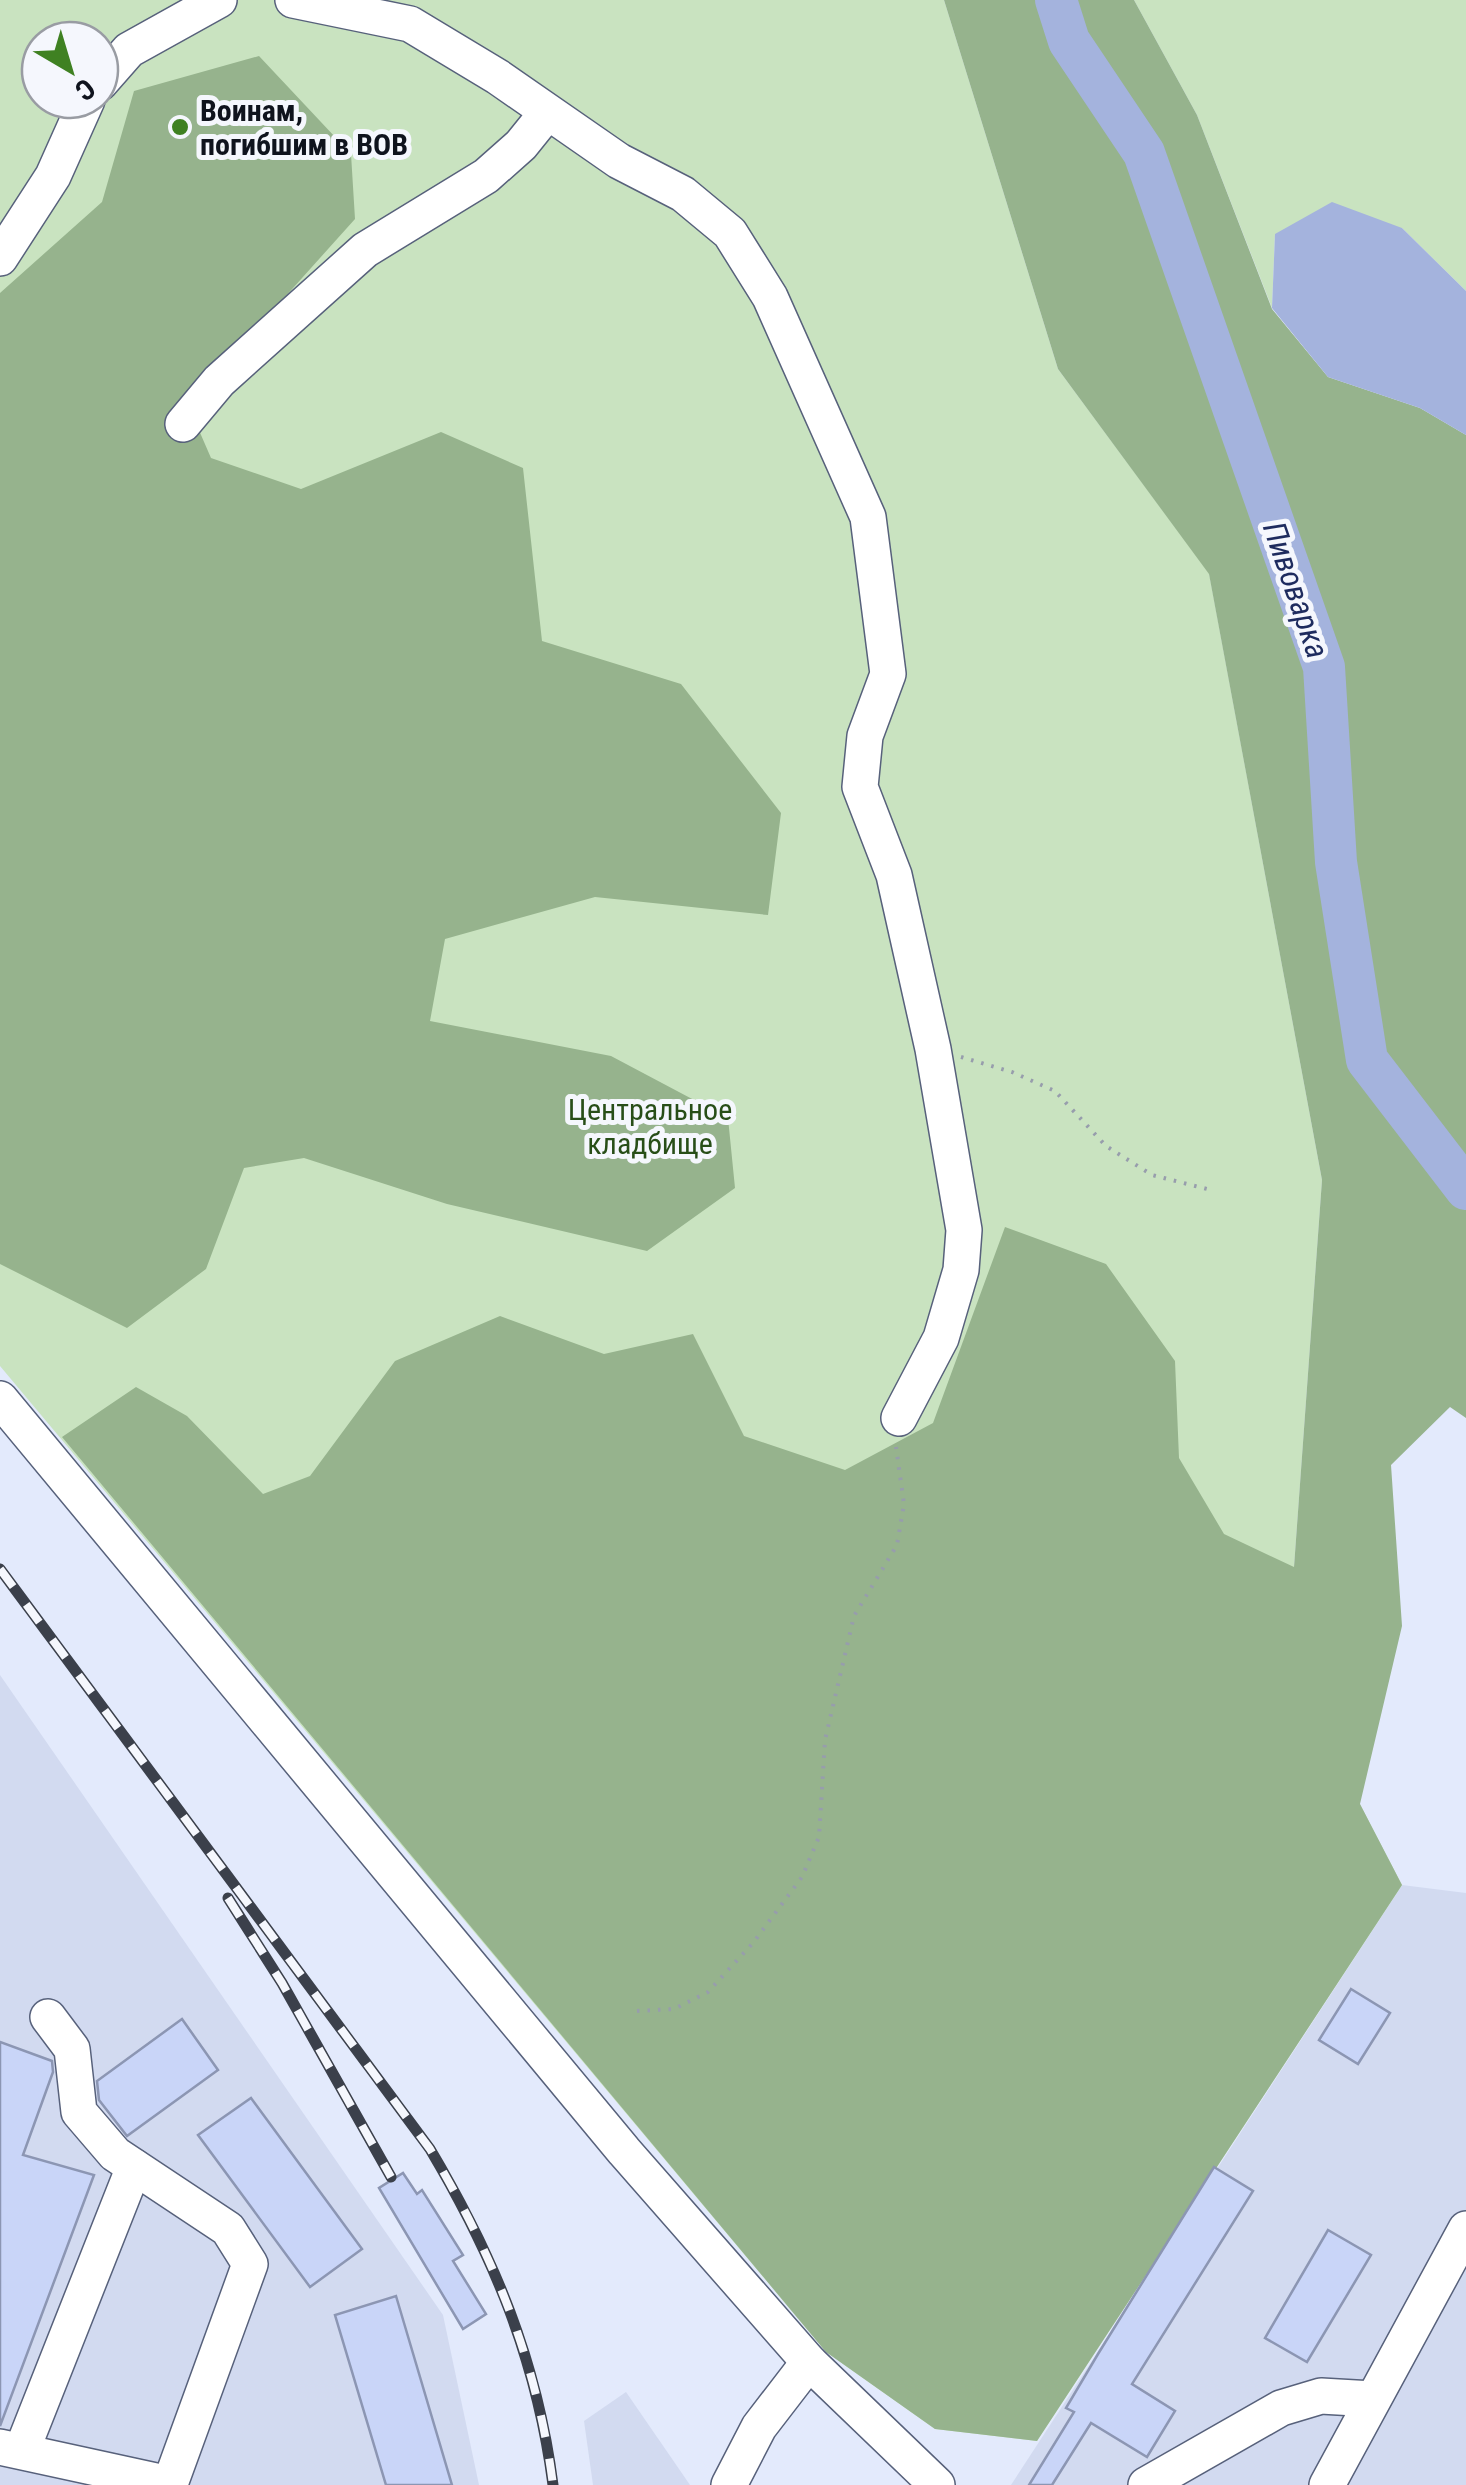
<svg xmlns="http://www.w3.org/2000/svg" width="1466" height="2485" viewBox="0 0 1466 2485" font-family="'Roboto Condensed',sans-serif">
<rect width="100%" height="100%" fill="#e3eafc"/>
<g fill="#d2daf0">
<path d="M 0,1675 L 443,2315 L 479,2485 L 0,2485 Z"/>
<path d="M 1402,1885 L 1466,1893 L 1466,2485 L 1011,2485 Z"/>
<path d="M 626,2392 L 690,2485 L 593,2485 L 584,2421 Z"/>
</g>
<g fill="#c9e3c0" fill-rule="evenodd">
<path d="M 0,0 L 944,0 L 1058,369 L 1209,573 L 1322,1180 L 1287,1664 L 1402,1885 L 1037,2441 L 935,2429 L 826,2352 L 0,1366 ZM 40,40 L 100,40 L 100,100 L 40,100 Z"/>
<path d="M 1134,0 L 1466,0 L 1466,291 L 1402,228 L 1275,234 L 1272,308 L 1197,115 Z"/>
</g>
<g fill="#96b38d">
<path d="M 944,0 L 1134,0 L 1197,115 L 1272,309 L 1328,377 L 1420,408 L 1466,435 L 1466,1418 L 1450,1407 L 1391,1465 L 1402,1626 L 1360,1804 L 1402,1885 L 1037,2441 L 935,2429 L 826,2352 L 62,1437 L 136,1387 L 187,1416 L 263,1494 L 310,1476 L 395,1361 L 500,1316 L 604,1354 L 693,1334 L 744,1436 L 845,1470 L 933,1423 L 1005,1227 L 1106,1264 L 1175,1361 L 1179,1458 L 1224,1534 L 1294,1567 L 1322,1180 L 1209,574 L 1058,369 Z"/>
<path d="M 259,56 L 351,154 L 355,219 L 188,405 L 211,458 L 301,489 L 441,432 L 523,468 L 542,641 L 681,684 L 781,813 L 768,915 L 595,897 L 445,939 L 430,1021 L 611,1056 L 728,1118 L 735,1188 L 647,1251 L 447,1204 L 304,1158 L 244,1168 L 206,1269 L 127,1328 L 0,1264 L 0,293 L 102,202 L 134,91 Z"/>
</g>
<path fill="#a4b3dd" d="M 1332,202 L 1402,228 L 1466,291 L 1466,435 L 1420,408 L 1328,377 L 1272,308 L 1275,234 Z"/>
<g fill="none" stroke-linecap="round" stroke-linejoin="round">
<path stroke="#a4b3dd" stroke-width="42" d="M 1056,0 L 1069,41 L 1144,153 L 1324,667 L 1336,862 L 1367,1060 L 1466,1189"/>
</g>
<g fill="#c9d5f8" stroke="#8c96b3" stroke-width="2.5">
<path d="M 1351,1989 L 1390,2013 L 1358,2064 L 1319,2040 Z"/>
<path d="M 182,2019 L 218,2070 L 127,2136 L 99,2100 L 97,2081 Z"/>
<path d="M 0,2042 L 52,2061 L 53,2072 L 23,2155 L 94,2175 L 0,2426 Z"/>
<path d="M 251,2098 L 362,2249 L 310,2287 L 198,2135 Z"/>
<path d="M 1214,2167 L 1253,2191 L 1132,2384 L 1175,2411 L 1147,2457 L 1091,2423 L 1052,2485 L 1029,2485 L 1074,2412 L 1066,2408 L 1098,2354 Z"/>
<path d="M 403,2173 L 417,2194 L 422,2190 L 463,2255 L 453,2261 L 486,2314 L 463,2329 L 379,2188 Z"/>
<path d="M 1328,2230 L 1371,2255 L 1307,2362 L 1265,2338 Z"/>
<path d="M 396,2296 L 452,2485 L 386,2485 L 335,2315 Z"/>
</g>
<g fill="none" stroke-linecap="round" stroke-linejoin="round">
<g stroke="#57617b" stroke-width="38">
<g id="minor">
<path d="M 293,0 L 410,24 L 498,77 L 619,161 L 683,194 L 730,233 L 770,297 L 868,517 L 888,674 L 865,736 L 860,787 L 894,875 L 933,1049 L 964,1230 L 961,1270 L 941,1338 L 899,1418"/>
<path d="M 100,83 L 129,50 L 219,0"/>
<path d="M 0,258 L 53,176 L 87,100"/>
<path d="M 183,424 L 219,381 L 365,250 L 486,176 L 521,145 L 546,114"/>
<path d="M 0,1399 L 624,2151 L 809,2362 L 937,2485"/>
<path d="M 0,2447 L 170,2484 L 250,2264 L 228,2229 L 115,2154 L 79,2112 L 72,2049 L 48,2017"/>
<path d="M 22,2450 L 134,2167"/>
<path d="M 729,2485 L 759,2427 L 809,2362"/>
<path d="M 1146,2485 L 1281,2408 L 1321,2396 L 1373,2399"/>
<path d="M 1327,2485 L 1466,2229"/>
</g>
</g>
<g stroke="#979dac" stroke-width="4" stroke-dasharray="2.5 8" stroke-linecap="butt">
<path d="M 961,1057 L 1012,1072 L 1055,1091 L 1106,1146 L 1152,1175 L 1207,1189"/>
<path d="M 637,2011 L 674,2009 L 708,1992 L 753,1943 L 802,1877 L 819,1837 L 825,1740 L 854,1616 L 897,1545 L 904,1504 L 896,1447"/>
</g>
<use href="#minor" stroke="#fff" stroke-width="35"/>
<g stroke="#3b404b" stroke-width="11">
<g id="rail">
<path d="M 0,1569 L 430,2149 C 494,2257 537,2360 553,2485"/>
<path d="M 228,1898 L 282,1983 L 391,2177"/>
</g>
</g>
<use href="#rail" stroke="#f5f7fd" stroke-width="8" stroke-dasharray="22" stroke-linecap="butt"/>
</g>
<circle fill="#3f8122" stroke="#f5f7fd" stroke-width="4" cx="180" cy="127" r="10"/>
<g text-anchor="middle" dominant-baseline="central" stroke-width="10" stroke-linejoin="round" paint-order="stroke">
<g font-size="30" font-weight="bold" fill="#0f131d" stroke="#f5f7fd" text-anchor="start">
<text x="200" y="110">Воинам,<tspan x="200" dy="34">погибшим в ВОВ</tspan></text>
</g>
<g font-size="30" fill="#284e18" stroke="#f5f7fd">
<text x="650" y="1109">Центральное<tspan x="650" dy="34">кладбище</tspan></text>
</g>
<g font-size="32" font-style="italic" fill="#1e2b5e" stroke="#f5f7fd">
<text transform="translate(1296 590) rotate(71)">Пивоварка</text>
</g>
</g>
<g transform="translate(70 70) rotate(142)"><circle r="48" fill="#f5f7fd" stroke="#999ca3" stroke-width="2.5"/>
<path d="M0-8L18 38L0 25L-18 38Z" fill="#3f8122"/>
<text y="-15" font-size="28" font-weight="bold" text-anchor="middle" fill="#0f131d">С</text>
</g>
</svg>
